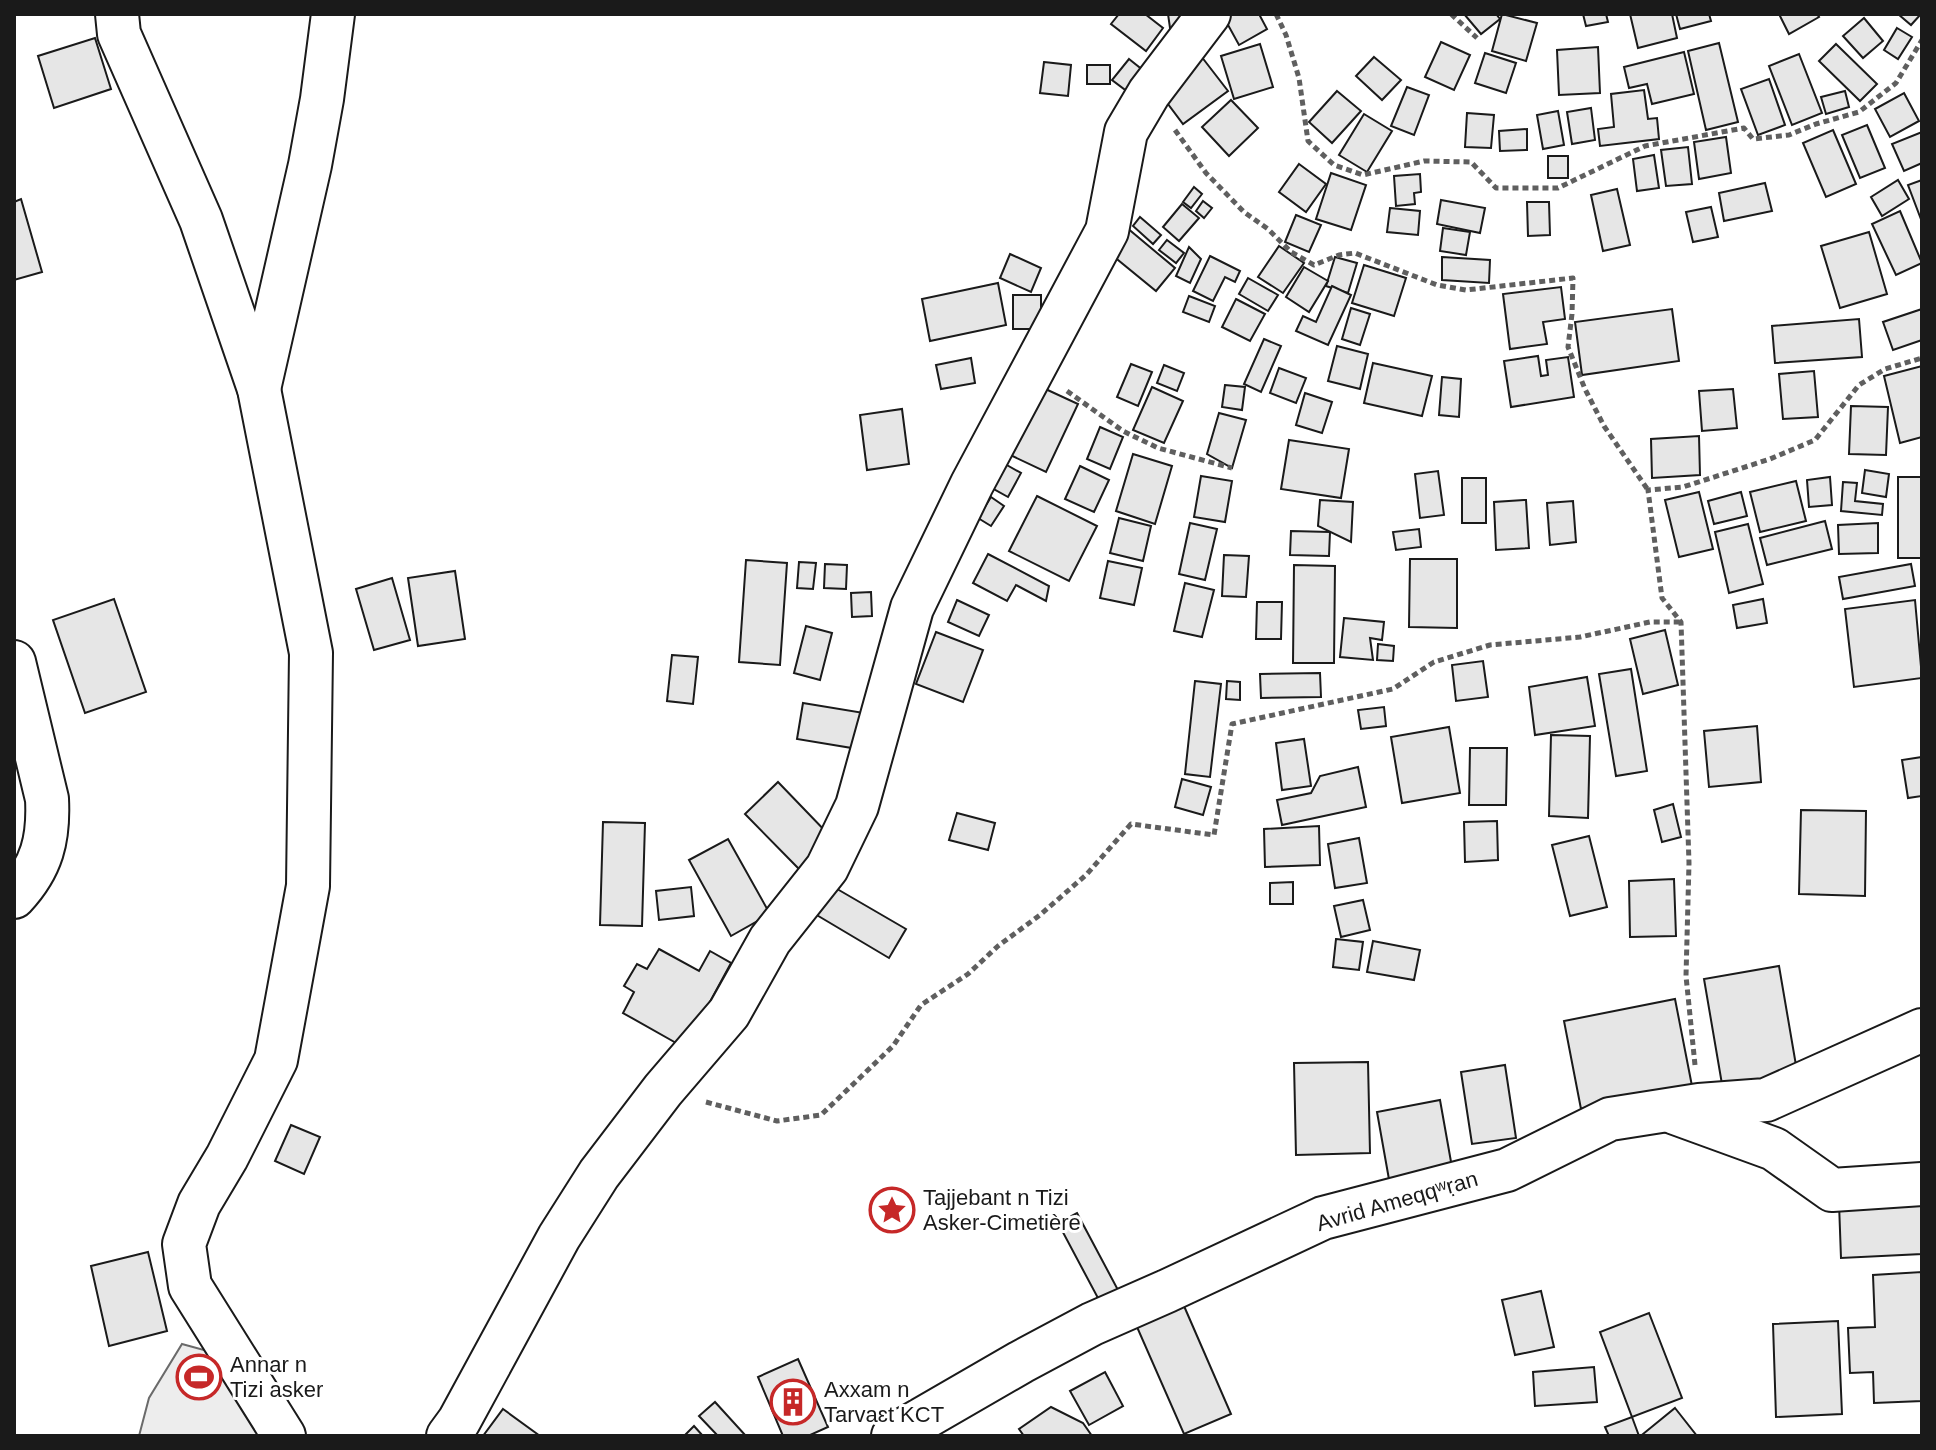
<svg xmlns="http://www.w3.org/2000/svg" width="1936" height="1450" viewBox="0 0 1936 1450" font-family="Helvetica,sans-serif">
<rect width="100%" height="100%" fill="#fff"/>
<path fill="#ededed" stroke="#6a6a6a" stroke-width="2" d="M 182,1344 L 226,1356 L 264,1436 L 139,1436 L 149,1398 Z"/>
<g fill="#e6e6e6" stroke="#1a1a1a" stroke-width="2">
<path d="M 1119,14 L 1145,14 L 1163,28 L 1146,51 L 1111,24 Z"/>
<path d="M 1168,14 L 1193,14 L 1194,25 L 1170,28 Z"/>
<path d="M 1222,14 L 1259,14 L 1267,29 L 1239,45 Z"/>
<path d="M 1464,14 L 1496,14 L 1500,19 L 1481,34 Z"/>
<path d="M 1502,14 L 1537,23 L 1526,61 L 1492,51 Z"/>
<path d="M 1583,14 L 1606,14 L 1608,22 L 1586,26 Z"/>
<path d="M 1630,14 L 1672,14 L 1677,38 L 1638,48 Z"/>
<path d="M 1676,14 L 1709,14 L 1711,21 L 1680,29 Z"/>
<path d="M 1779,14 L 1817,14 L 1819,17 L 1789,34 Z"/>
<path d="M 1898,14 L 1921,14 L 1911,25 Z"/>
<path d="M 1864,18 L 1883,41 L 1863,58 L 1843,36 Z"/>
<path d="M 1897,28 L 1912,37 L 1898,59 L 1884,50 Z"/>
<path d="M 95,38 L 111,89 L 54,108 L 38,56 Z"/>
<path d="M 1441,42 L 1470,55 L 1454,90 L 1425,77 Z"/>
<path d="M 1719,43 L 1738,122 L 1706,130 L 1688,51 Z"/>
<path d="M 1260,44 L 1273,87 L 1234,99 L 1221,56 Z"/>
<path d="M 1836,44 L 1877,84 L 1860,101 L 1819,61 Z"/>
<path d="M 1598,47 L 1600,93 L 1559,95 L 1557,50 Z"/>
<path d="M 1684,52 L 1694,94 L 1652,104 L 1647,84 L 1629,88 L 1624,67 Z"/>
<path d="M 1485,53 L 1516,63 L 1506,93 L 1475,83 Z"/>
<path d="M 1799,54 L 1822,113 L 1792,125 L 1769,66 Z"/>
<path d="M 1201,56 L 1228,91 L 1183,124 L 1156,88 Z"/>
<path d="M 1374,57 L 1401,80 L 1382,100 L 1356,76 Z"/>
<path d="M 1129,59 L 1144,71 L 1128,92 L 1112,80 Z"/>
<path d="M 1044,62 L 1071,65 L 1068,96 L 1040,93 Z"/>
<rect x="1087" y="65" width="23" height="19"/>
<path d="M 1769,79 L 1785,125 L 1758,135 L 1741,89 Z"/>
<path d="M 1407,87 L 1429,95 L 1414,135 L 1391,126 Z"/>
<path d="M 1644,90 L 1648,119 L 1657,118 L 1659,139 L 1600,146 L 1598,129 L 1614,127 L 1611,94 Z"/>
<path d="M 1337,91 L 1361,111 L 1332,143 L 1309,122 Z"/>
<path d="M 1845,91 L 1849,107 L 1826,114 L 1821,97 Z"/>
<path d="M 1904,93 L 1919,121 L 1890,137 L 1875,109 Z"/>
<path d="M 1231,100 L 1258,128 L 1229,156 L 1202,127 Z"/>
<path d="M 1591,108 L 1595,140 L 1572,144 L 1567,112 Z"/>
<path d="M 1558,111 L 1564,145 L 1543,149 L 1537,115 Z"/>
<path d="M 1467,113 L 1494,115 L 1491,148 L 1465,147 Z"/>
<path d="M 1364,114 L 1392,131 L 1367,172 L 1339,155 Z"/>
<path d="M 1867,125 L 1885,168 L 1860,178 L 1842,135 Z"/>
<path d="M 1527,129 L 1527,150 L 1500,151 L 1499,131 Z"/>
<path d="M 1833,130 L 1856,184 L 1826,197 L 1803,143 Z"/>
<path d="M 1922,132 L 1922,163 L 1904,171 L 1892,144 Z"/>
<path d="M 1726,137 L 1731,173 L 1699,179 L 1694,142 Z"/>
<path d="M 1688,147 L 1692,184 L 1666,186 L 1661,150 Z"/>
<path d="M 1654,155 L 1659,188 L 1637,191 L 1633,159 Z"/>
<rect x="1548" y="156" width="20" height="22"/>
<path d="M 1299,164 L 1326,184 L 1306,212 L 1279,192 Z"/>
<path d="M 1331,173 L 1366,185 L 1351,230 L 1316,219 Z"/>
<path d="M 1420,174 L 1421,192 L 1414,193 L 1415,204 L 1396,206 L 1394,176 Z"/>
<path d="M 1898,180 L 1909,199 L 1882,216 L 1871,197 Z"/>
<path d="M 1922,180 L 1922,222 L 1908,185 Z"/>
<path d="M 1765,183 L 1772,211 L 1724,221 L 1719,193 Z"/>
<path d="M 1194,187 L 1202,194 L 1191,208 L 1183,202 Z"/>
<path d="M 1617,189 L 1630,245 L 1603,251 L 1591,195 Z"/>
<path d="M 21,199 L 42,272 L 14,280 L 14,202 Z"/>
<path d="M 1441,200 L 1485,208 L 1480,233 L 1437,224 Z"/>
<path d="M 1203,201 L 1212,208 L 1204,218 L 1196,211 Z"/>
<path d="M 1527,202 L 1549,202 L 1550,235 L 1528,236 Z"/>
<path d="M 1182,204 L 1199,218 L 1179,241 L 1163,227 Z"/>
<path d="M 1711,207 L 1718,237 L 1693,242 L 1686,212 Z"/>
<path d="M 1390,208 L 1420,211 L 1418,235 L 1387,232 Z"/>
<path d="M 1900,211 L 1922,263 L 1896,275 L 1872,224 Z"/>
<path d="M 1296,215 L 1321,225 L 1309,252 L 1285,242 Z"/>
<path d="M 1140,217 L 1161,235 L 1153,244 L 1133,226 Z"/>
<path d="M 1126,227 L 1175,268 L 1156,291 L 1107,251 Z"/>
<path d="M 1443,228 L 1470,232 L 1466,255 L 1440,251 Z"/>
<path d="M 1869,232 L 1887,294 L 1840,308 L 1821,246 Z"/>
<path d="M 1167,240 L 1184,253 L 1176,263 L 1159,250 Z"/>
<path d="M 1279,246 L 1304,263 L 1283,293 L 1258,277 Z"/>
<path d="M 1189,247 L 1201,259 L 1190,283 L 1176,276 Z"/>
<path d="M 1010,254 L 1041,268 L 1031,292 L 1000,278 Z"/>
<path d="M 1210,256 L 1240,271 L 1235,282 L 1225,277 L 1213,301 L 1193,291 Z"/>
<path d="M 1335,257 L 1357,263 L 1348,293 L 1326,286 Z"/>
<path d="M 1442,257 L 1490,260 L 1489,283 L 1442,280 Z"/>
<path d="M 1364,265 L 1406,278 L 1394,316 L 1352,303 Z"/>
<path d="M 1304,267 L 1328,281 L 1309,312 L 1286,297 Z"/>
<path d="M 1248,278 L 1278,295 L 1268,311 L 1239,294 Z"/>
<path d="M 998,283 L 1006,325 L 930,341 L 922,299 Z"/>
<path d="M 1332,286 L 1351,295 L 1328,345 L 1296,331 L 1303,316 L 1316,322 Z"/>
<path d="M 1561,287 L 1565,319 L 1543,322 L 1547,344 L 1510,349 L 1503,294 Z"/>
<rect x="1013" y="295" width="28" height="34"/>
<path d="M 1189,296 L 1215,306 L 1209,322 L 1183,312 Z"/>
<path d="M 1236,299 L 1265,314 L 1250,341 L 1222,327 Z"/>
<path d="M 1351,308 L 1370,314 L 1360,345 L 1342,339 Z"/>
<path d="M 1672,309 L 1679,361 L 1582,375 L 1575,322 Z"/>
<path d="M 1922,309 L 1922,340 L 1893,350 L 1883,322 Z"/>
<path d="M 1859,319 L 1862,357 L 1775,363 L 1772,326 Z"/>
<path d="M 1264,339 L 1281,346 L 1261,392 L 1244,384 Z"/>
<path d="M 1337,346 L 1368,354 L 1360,389 L 1328,381 Z"/>
<path d="M 1538,356 L 1541,376 L 1548,375 L 1546,360 L 1568,357 L 1574,397 L 1511,407 L 1504,361 Z"/>
<path d="M 971,358 L 975,383 L 941,389 L 936,365 Z"/>
<path d="M 1373,363 L 1432,376 L 1422,416 L 1364,403 Z"/>
<path d="M 1131,364 L 1152,372 L 1138,406 L 1117,397 Z"/>
<path d="M 1164,365 L 1184,373 L 1177,391 L 1157,383 Z"/>
<path d="M 1922,366 L 1922,437 L 1900,443 L 1884,376 Z"/>
<path d="M 1279,368 L 1306,378 L 1296,403 L 1270,393 Z"/>
<path d="M 1814,371 L 1818,417 L 1783,419 L 1779,374 Z"/>
<path d="M 1442,377 L 1461,379 L 1459,417 L 1439,415 Z"/>
<path d="M 1225,385 L 1245,387 L 1242,410 L 1222,407 Z"/>
<path d="M 1039,386 L 1078,404 L 1046,472 L 1006,453 Z"/>
<path d="M 1152,387 L 1183,401 L 1164,443 L 1133,430 Z"/>
<path d="M 1733,389 L 1737,428 L 1702,431 L 1699,391 Z"/>
<path d="M 1305,393 L 1332,402 L 1322,433 L 1296,425 Z"/>
<path d="M 1851,406 L 1888,407 L 1886,455 L 1849,454 Z"/>
<path d="M 902,409 L 909,464 L 867,470 L 860,415 Z"/>
<path d="M 1219,413 L 1246,420 L 1232,468 L 1207,454 Z"/>
<path d="M 1100,427 L 1123,437 L 1110,469 L 1087,459 Z"/>
<path d="M 1699,436 L 1700,475 L 1652,478 L 1651,439 Z"/>
<path d="M 1289,440 L 1349,449 L 1341,498 L 1281,489 Z"/>
<path d="M 1133,454 L 1172,466 L 1155,524 L 1116,511 Z"/>
<path d="M 1005,464 L 1021,473 L 1008,497 L 992,488 Z"/>
<path d="M 1080,466 L 1109,480 L 1094,512 L 1065,499 Z"/>
<path d="M 1865,470 L 1889,474 L 1886,497 L 1862,493 Z"/>
<path d="M 1438,471 L 1444,515 L 1420,518 L 1415,474 Z"/>
<path d="M 1201,476 L 1232,481 L 1225,522 L 1194,517 Z"/>
<path d="M 1830,477 L 1832,505 L 1809,507 L 1807,480 Z"/>
<rect x="1898" y="477" width="24" height="81"/>
<rect x="1462" y="478" width="24" height="45"/>
<path d="M 1796,481 L 1806,521 L 1760,532 L 1750,492 Z"/>
<path d="M 1843,482 L 1857,483 L 1855,501 L 1883,504 L 1882,515 L 1841,511 Z"/>
<path d="M 1699,492 L 1713,549 L 1679,557 L 1665,500 Z"/>
<path d="M 1741,492 L 1747,516 L 1714,524 L 1708,501 Z"/>
<path d="M 1037,496 L 1097,526 L 1069,581 L 1009,551 Z"/>
<path d="M 991,497 L 1004,506 L 991,526 L 978,518 Z"/>
<path d="M 1320,500 L 1353,502 L 1351,542 L 1318,526 Z"/>
<path d="M 1524,500 L 1526,500 L 1529,548 L 1496,550 L 1494,502 Z"/>
<path d="M 1573,501 L 1576,542 L 1550,545 L 1547,503 Z"/>
<path d="M 1119,518 L 1151,526 L 1143,561 L 1110,553 Z"/>
<path d="M 1825,521 L 1832,549 L 1767,565 L 1760,538 Z"/>
<path d="M 1190,523 L 1217,529 L 1205,580 L 1179,574 Z"/>
<path d="M 1878,523 L 1878,553 L 1839,554 L 1838,525 Z"/>
<path d="M 1748,524 L 1763,584 L 1729,593 L 1715,532 Z"/>
<path d="M 1419,529 L 1421,547 L 1396,550 L 1393,532 Z"/>
<path d="M 1291,531 L 1330,532 L 1329,556 L 1290,555 Z"/>
<path d="M 988,554 L 1049,586 L 1046,601 L 1016,585 L 1007,601 L 973,583 Z"/>
<path d="M 1224,555 L 1249,556 L 1246,597 L 1222,596 Z"/>
<path d="M 1410,559 L 1457,559 L 1457,628 L 1409,627 Z"/>
<path d="M 746,560 L 787,563 L 780,665 L 739,662 Z"/>
<path d="M 1108,561 L 1142,568 L 1134,605 L 1100,598 Z"/>
<path d="M 799,562 L 816,563 L 813,589 L 797,588 Z"/>
<path d="M 825,564 L 847,565 L 846,589 L 824,588 Z"/>
<path d="M 1911,564 L 1915,586 L 1843,599 L 1839,577 Z"/>
<path d="M 1294,565 L 1335,566 L 1334,663 L 1293,663 Z"/>
<path d="M 455,571 L 465,639 L 418,646 L 408,578 Z"/>
<path d="M 392,578 L 410,640 L 374,650 L 356,589 Z"/>
<path d="M 1185,583 L 1214,590 L 1202,637 L 1174,631 Z"/>
<path d="M 871,592 L 872,616 L 852,617 L 851,593 Z"/>
<path d="M 114,599 L 146,692 L 85,713 L 53,620 Z"/>
<path d="M 1763,599 L 1767,623 L 1737,628 L 1733,605 Z"/>
<path d="M 957,600 L 989,615 L 979,636 L 948,622 Z"/>
<path d="M 1915,600 L 1922,678 L 1854,687 L 1845,609 Z"/>
<path d="M 1257,602 L 1282,602 L 1281,639 L 1256,639 Z"/>
<path d="M 1344,618 L 1384,622 L 1382,640 L 1370,638 L 1373,660 L 1340,657 Z"/>
<path d="M 806,626 L 832,633 L 820,680 L 794,673 Z"/>
<path d="M 1665,630 L 1678,685 L 1643,694 L 1630,639 Z"/>
<path d="M 936,632 L 983,650 L 963,702 L 916,684 Z"/>
<path d="M 1378,644 L 1394,646 L 1393,661 L 1377,660 Z"/>
<path d="M 672,655 L 698,657 L 693,704 L 667,701 Z"/>
<path d="M 1483,661 L 1488,697 L 1456,701 L 1452,665 Z"/>
<path d="M 1631,669 L 1647,771 L 1616,776 L 1599,674 Z"/>
<path d="M 1320,673 L 1321,697 L 1261,698 L 1260,674 Z"/>
<path d="M 1587,677 L 1595,726 L 1535,735 L 1529,687 Z"/>
<path d="M 1195,681 L 1221,684 L 1210,777 L 1185,774 Z"/>
<path d="M 1227,681 L 1240,682 L 1240,700 L 1226,699 Z"/>
<path d="M 803,703 L 870,714 L 864,750 L 797,739 Z"/>
<path d="M 1384,707 L 1386,726 L 1361,729 L 1358,710 Z"/>
<path d="M 1757,726 L 1761,782 L 1709,787 L 1704,731 Z"/>
<path d="M 1449,727 L 1460,793 L 1402,803 L 1391,737 Z"/>
<path d="M 1551,735 L 1590,736 L 1588,818 L 1549,816 Z"/>
<path d="M 1304,739 L 1311,786 L 1282,790 L 1276,743 Z"/>
<path d="M 1470,748 L 1507,748 L 1506,805 L 1469,805 Z"/>
<path d="M 1922,757 L 1922,796 L 1908,798 L 1902,760 Z"/>
<path d="M 1358,767 L 1366,807 L 1282,825 L 1277,800 L 1311,793 L 1320,776 Z"/>
<path d="M 1182,779 L 1211,787 L 1203,815 L 1175,807 Z"/>
<path d="M 778,782 L 831,837 L 799,869 L 745,814 Z"/>
<path d="M 1673,804 L 1681,837 L 1662,842 L 1654,810 Z"/>
<path d="M 1801,810 L 1866,811 L 1865,896 L 1799,894 Z"/>
<path d="M 957,813 L 995,823 L 988,850 L 949,840 Z"/>
<path d="M 1497,821 L 1498,860 L 1465,862 L 1464,822 Z"/>
<path d="M 603,822 L 645,823 L 642,926 L 600,925 Z"/>
<path d="M 1319,826 L 1320,865 L 1265,867 L 1264,829 Z"/>
<path d="M 1589,836 L 1607,907 L 1570,916 L 1552,845 Z"/>
<path d="M 1359,838 L 1367,883 L 1335,888 L 1328,844 Z"/>
<path d="M 728,839 L 770,914 L 731,936 L 689,860 Z"/>
<path d="M 1674,879 L 1676,936 L 1630,937 L 1629,881 Z"/>
<path d="M 1293,882 L 1293,904 L 1270,904 L 1270,883 Z"/>
<path d="M 832,886 L 906,929 L 889,958 L 815,914 Z"/>
<path d="M 691,887 L 694,916 L 659,920 L 656,891 Z"/>
<path d="M 1363,900 L 1370,930 L 1341,937 L 1334,906 Z"/>
<path d="M 1336,939 L 1363,942 L 1359,970 L 1333,967 Z"/>
<path d="M 1373,941 L 1420,950 L 1414,980 L 1367,972 Z"/>
<path d="M 659,949 L 699,971 L 710,951 L 731,963 L 685,1048 L 623,1013 L 634,992 L 624,986 L 637,964 L 647,969 Z"/>
<path d="M 1779,966 L 1798,1077 L 1723,1090 L 1704,979 Z"/>
<path d="M 1675,999 L 1692,1086 L 1581,1109 L 1564,1021 Z"/>
<path d="M 1368,1062 L 1370,1153 L 1296,1155 L 1294,1063 Z"/>
<path d="M 1505,1065 L 1516,1138 L 1472,1144 L 1461,1072 Z"/>
<path d="M 1440,1100 L 1453,1173 L 1390,1185 L 1377,1112 Z"/>
<path d="M 291,1125 L 320,1137 L 304,1174 L 275,1161 Z"/>
<path d="M 1922,1199 L 1922,1254 L 1841,1258 L 1839,1203 Z"/>
<path d="M 1077,1213 L 1118,1290 L 1099,1300 L 1058,1223 Z"/>
<path d="M 148,1252 L 167,1331 L 109,1346 L 91,1266 Z"/>
<path d="M 1922,1272 L 1922,1401 L 1874,1403 L 1873,1372 L 1850,1373 L 1848,1328 L 1875,1327 L 1873,1275 Z"/>
<path d="M 1541,1291 L 1554,1347 L 1515,1355 L 1502,1300 Z"/>
<path d="M 1184,1306 L 1231,1414 L 1184,1434 L 1137,1327 Z"/>
<path d="M 1649,1313 L 1682,1398 L 1632,1417 L 1600,1332 Z"/>
<path d="M 1838,1321 L 1842,1414 L 1776,1417 L 1773,1324 Z"/>
<path d="M 798,1359 L 828,1427 L 808,1436 L 783,1436 L 758,1377 Z"/>
<path d="M 1594,1367 L 1597,1402 L 1535,1406 L 1533,1372 Z"/>
<path d="M 1105,1372 L 1123,1406 L 1089,1425 L 1070,1391 Z"/>
<path d="M 715,1402 L 746,1436 L 718,1436 L 699,1416 Z"/>
<path d="M 1051,1407 L 1083,1423 L 1092,1436 L 1024,1436 L 1019,1429 Z"/>
<path d="M 1675,1408 L 1697,1436 L 1645,1436 L 1643,1434 Z"/>
<path d="M 503,1409 L 540,1436 L 483,1436 Z"/>
<path d="M 1632,1417 L 1639,1436 L 1609,1436 L 1605,1427 Z"/>
<path d="M 694,1426 L 703,1436 L 684,1436 Z"/>
</g>
<g fill="none" stroke-linecap="round" stroke-linejoin="round">
<g stroke="#1a1a1a" stroke-width="46">
<g id="minor">
<path d="M 117,14 L 119,34 L 201,220 L 259,389 L 311,653 L 308,886 L 276,1060 L 227,1157 L 199,1204 L 184,1244 L 190,1286 L 284,1436"/>
<path d="M 259,389 L 310,165 L 322,99 L 333,14"/>
<path d="M 14,662 L 47,799 C 49,839 42,867 14,897"/>
<path d="M 1675,1113 L 1774,1149 L 1832,1190 L 1922,1184"/>
<path d="M 448,1436 L 459,1421 L 559,1237 L 599,1174 L 663,1090 L 729,1013 L 770,940 L 827,868 L 857,806 L 912,608 L 972,484 L 1107,231 L 1126,132 L 1149,93 L 1209,14"/>
<path d="M 893,1436 L 1021,1362 L 1092,1324 L 1167,1291 L 1323,1218 L 1507,1170 L 1610,1119 L 1699,1105 L 1766,1100 L 1922,1030"/>
</g>
</g>
<g stroke="#5f5f5f" stroke-width="5" stroke-dasharray="6 4" stroke-linecap="butt">
<path d="M 1276,14 L 1286,35 L 1299,78 L 1308,141 L 1334,165 L 1363,175 L 1424,161 L 1471,162 L 1496,188 L 1558,188 L 1645,146 L 1744,128 L 1753,139 L 1789,135 L 1816,124 L 1859,112 L 1896,83 L 1922,40"/>
<path d="M 1451,14 L 1477,38"/>
<path d="M 1175,130 L 1206,173 L 1244,212 L 1268,229 L 1291,252 L 1314,265 L 1339,255 L 1355,253 L 1437,285 L 1466,290 L 1573,278 L 1572,314 L 1568,347 L 1585,389 L 1604,426 L 1648,490"/>
<path d="M 1067,391 L 1123,431 L 1158,448 L 1232,468"/>
<path d="M 1695,1065 L 1686,976 L 1689,863 L 1681,622 L 1662,598 L 1648,490 L 1683,487 L 1770,459 L 1815,440 L 1859,385 L 1885,369 L 1922,358"/>
<path d="M 706,1102 L 777,1121 L 821,1115 L 893,1046 L 921,1005 L 968,974 L 998,946 L 1040,915 L 1086,875 L 1131,824 L 1214,835 L 1232,724 L 1393,689 L 1434,662 L 1490,645 L 1580,637 L 1650,622 L 1681,622"/>
</g>
<use href="#minor" stroke="#fff" stroke-width="42"/>
</g>
<defs>
<g id="sight-ring" transform="scale(2.3)"><circle r="9.5" fill="#fff" stroke="#c62828" stroke-width="1.5"/><path d="M0-6L1.8-2.2L6-1.7L2.9 1.2L3.7 5.4L0 3.3L-3.7 5.4L-2.9 1.2L-6-1.7L-1.8-2.2Z" fill="#c62828"/></g>
<g id="stadium-ring" transform="scale(2.3)"><circle r="9.5" fill="#fff" stroke="#c62828" stroke-width="1.5"/><path d="M0-5a6.5 5 0 1 0 0 10a6.5 5 0 1 0 0-10ZM-3.5-1.8h7v3.6h-7Z" fill="#c62828"/></g>
<g id="building-ring" transform="scale(2.3)"><circle r="9.5" fill="#fff" stroke="#c62828" stroke-width="1.5"/><path d="M-4-6H4V6H1V3H-1V6H-4ZM-2.5-4.3h1.7v1.8h-1.7ZM.8-4.3h1.7v1.8H.8ZM-2.5-1h1.7V.8h-1.7ZM.8-1h1.7V.8H.8Z" fill="#c62828"/></g>
</defs>
<g fill-rule="evenodd">
<use href="#sight-ring" x="892" y="1210"/>
<use href="#stadium-ring" x="199" y="1377"/>
<use href="#building-ring" x="793" y="1402"/>
</g>
<g text-anchor="middle" dominant-baseline="central" stroke-width="6" stroke-linejoin="round" paint-order="stroke">
<g font-size="22" fill="#1a1a1a" stroke="#fff" text-anchor="start">
<text x="923" y="1197">Tajjebant n Tizi<tspan x="923" dy="25">Asker-Cimetière</tspan></text>
<text x="230" y="1364">Annar n<tspan x="230" dy="25">Tizi asker</tspan></text>
<text x="824" y="1389">Axxam n<tspan x="824" dy="25">Tarvaɛt KCT</tspan></text>
</g>
<g font-size="22" fill="#1a1a1a" stroke="#fff">
<text transform="translate(1397 1201) rotate(-16)">Avrid Ameqqʷṛan</text>
</g>
</g>
<rect width="1936" height="1450" fill="none" stroke="#1a1a1a" stroke-width="32"/>
</svg>
